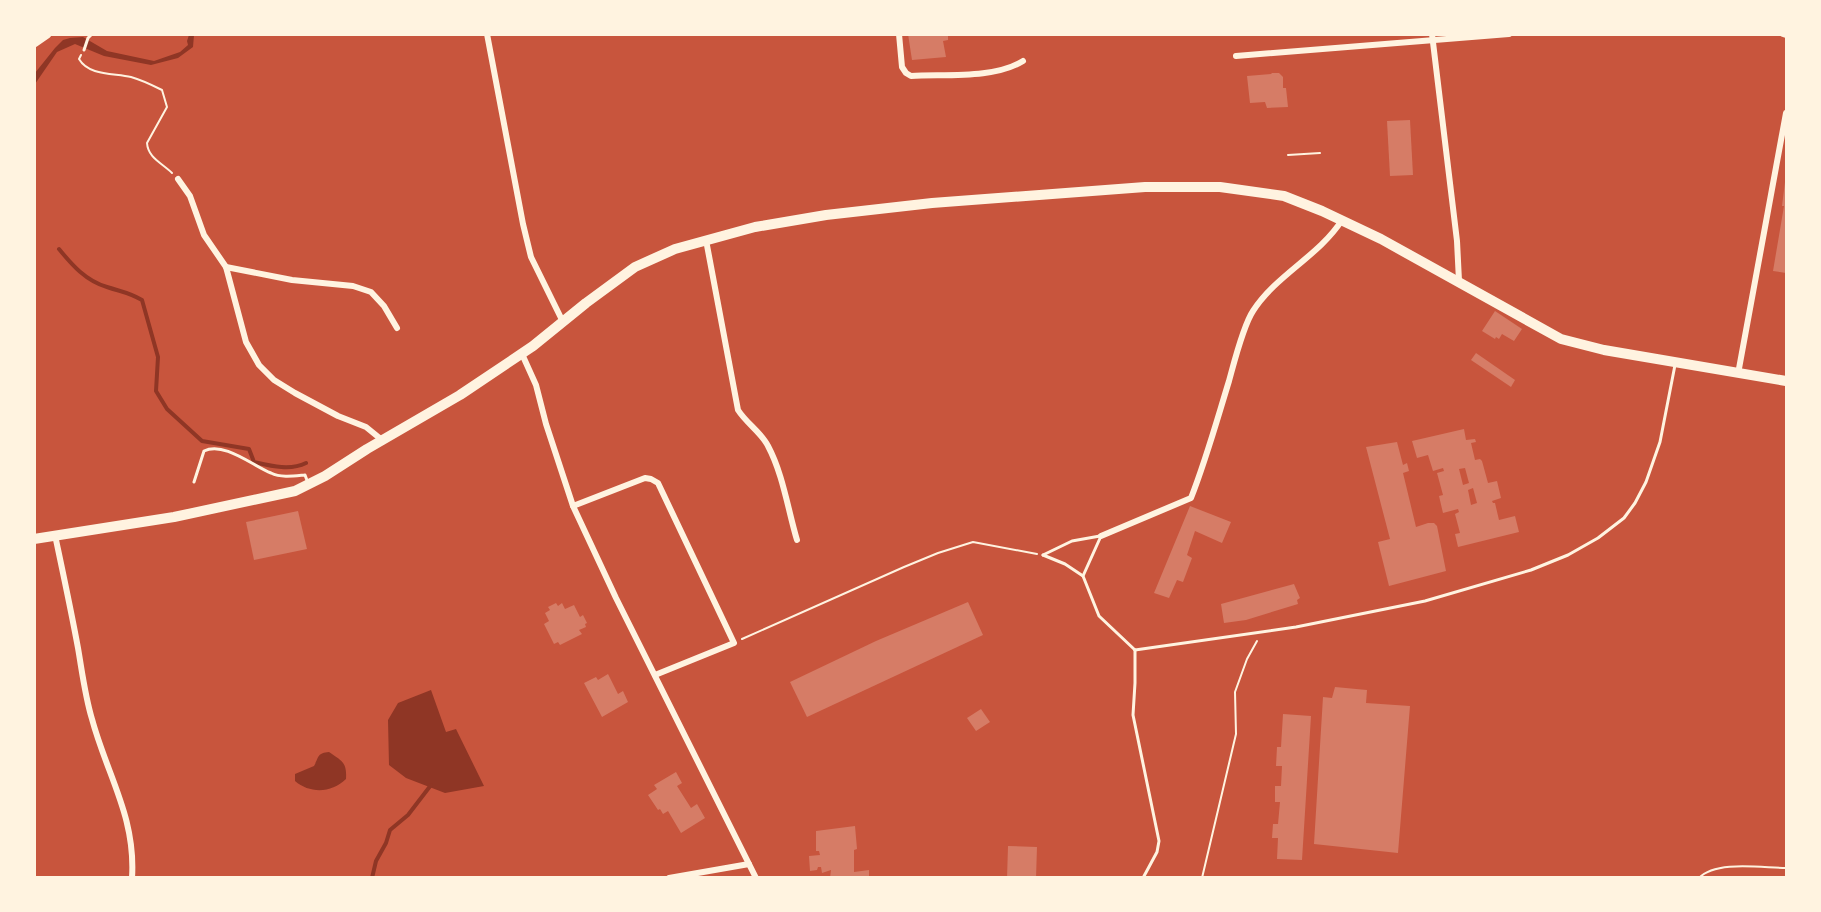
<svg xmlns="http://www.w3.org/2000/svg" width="1821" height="912" viewBox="0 0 1821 912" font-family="'Sofia Sans Condensed',sans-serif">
<rect width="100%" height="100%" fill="#c8553d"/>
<g fill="#8f3625">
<path d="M 189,35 L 194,35 L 193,47 L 178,58 L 151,65 L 104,56 L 75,44 L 57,52 L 35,84 L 35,73 L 55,48 L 63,40 L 70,38 L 83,37 L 107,51 L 154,61 L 180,52 L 188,45 L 187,41 Z"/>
<path d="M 431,690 L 446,732 L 456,729 L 484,786 L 445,793 L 406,778 L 389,765 L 388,720 L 398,703 Z"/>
<path d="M 329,752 C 342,761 347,762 346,779 C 332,793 310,794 295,781 L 295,774 L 314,766 C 319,757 317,753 329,752 Z"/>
</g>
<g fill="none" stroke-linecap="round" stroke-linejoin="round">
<g stroke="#8f3625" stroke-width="4">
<path d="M 59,249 C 72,265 86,281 107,287 C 122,292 128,292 142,300 L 158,357 L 156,391 L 167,409 L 202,441 L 249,449 L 254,462 C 271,466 290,471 306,463"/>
<path d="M 372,878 L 376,861 L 386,843 L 390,830 L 408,815 L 431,785"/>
</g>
</g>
<g fill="#d67c66" fill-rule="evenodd">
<path d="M 908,34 L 948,34 L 948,40 L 943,41 L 946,57 L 912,60 Z"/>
<path d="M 1272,73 L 1279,73 L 1283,77 L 1283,88 L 1286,88 L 1288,107 L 1267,108 L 1265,102 L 1250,103 L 1247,76 L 1271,74 Z"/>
<path d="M 1410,120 L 1413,175 L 1390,176 L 1387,121 Z"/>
<path d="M 1785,182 L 1786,182 L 1786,273 L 1773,271 L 1784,206 L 1782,206 Z"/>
<path d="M 1495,311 L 1522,329 L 1514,341 L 1502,334 L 1499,339 L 1496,337 L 1495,339 L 1482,331 Z"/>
<path d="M 1476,353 L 1515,380 L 1511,387 L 1471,360 Z"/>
<path d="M 1464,429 L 1466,440 L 1475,439 L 1476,442 L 1471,443 L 1475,460 L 1480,459 L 1482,461 L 1488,483 L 1497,481 L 1501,498 L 1492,501 L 1493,503 L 1495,503 L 1499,520 L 1515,516 L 1519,532 L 1458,547 L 1455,534 L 1460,533 L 1455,514 L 1459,512 L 1458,509 L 1443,513 L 1439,496 L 1443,495 L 1437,473 L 1444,471 L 1443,468 L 1433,471 L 1428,455 L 1417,458 L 1412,441 ZM 1465,468 L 1469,483 L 1463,485 L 1459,469 ZM 1473,488 L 1477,503 L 1471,505 L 1468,490 Z"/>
<path d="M 1397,442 L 1403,465 L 1407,463 L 1409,471 L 1403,473 L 1416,527 L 1428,523 L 1434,523 L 1437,526 L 1446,571 L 1389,586 L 1378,542 L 1390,539 L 1366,447 Z"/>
<path d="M 1190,506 L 1231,522 L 1222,543 L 1195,531 L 1187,555 L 1192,558 L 1183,582 L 1177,580 L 1169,598 L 1154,593 Z"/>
<path d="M 298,511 L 307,549 L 254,560 L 246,522 Z"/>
<path d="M 1294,584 L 1300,598 L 1297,600 L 1298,604 L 1246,620 L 1224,623 L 1221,604 Z"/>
<path d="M 968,602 L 983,635 L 807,717 L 790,682 L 876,641 Z"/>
<path d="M 556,603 L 558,606 L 562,603 L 565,609 L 574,605 L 580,617 L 583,615 L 587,623 L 585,624 L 586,627 L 579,630 L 582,634 L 560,645 L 558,642 L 554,644 L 544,624 L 549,621 L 545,613 L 550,610 L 548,607 Z"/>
<path d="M 608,674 L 618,694 L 623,691 L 628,702 L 602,717 L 584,683 L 596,677 L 598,680 Z"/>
<path d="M 1335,687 L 1367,690 L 1366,703 L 1410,706 L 1398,853 L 1314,844 L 1323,697 L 1332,698 Z"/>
<path d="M 981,709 L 990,722 L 976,731 L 967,718 Z"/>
<path d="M 1283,714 L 1311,716 L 1302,860 L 1277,859 L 1278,838 L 1272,838 L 1273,824 L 1278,824 L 1280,802 L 1275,802 L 1275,786 L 1281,786 L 1282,766 L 1276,766 L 1277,747 L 1281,747 Z"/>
<path d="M 676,772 L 682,783 L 677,786 L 691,808 L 697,804 L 705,818 L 681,833 L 668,811 L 663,814 L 660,809 L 658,810 L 648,795 L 657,789 L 654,785 Z"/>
<path d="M 855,826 L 857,849 L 854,850 L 854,872 L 869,870 L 869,878 L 830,878 L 831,870 L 822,873 L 821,867 L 818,867 L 817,870 L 810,871 L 809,856 L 820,855 L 819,851 L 816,851 L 816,831 Z"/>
<path d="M 1008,846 L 1037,847 L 1036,878 L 1007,878 Z"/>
</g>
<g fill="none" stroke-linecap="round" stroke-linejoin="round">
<g stroke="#fff3e0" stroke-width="2">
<path d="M 81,55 L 79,59 C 89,76 114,73 131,77 C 142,80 152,85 162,90 L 167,107 L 147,143 C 148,158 162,163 172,173"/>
<path d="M 1288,155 L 1320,153"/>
<path d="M 742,639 L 904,567 L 938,553 L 973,542 L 1037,554"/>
<path d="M 1202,878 L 1236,734 L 1235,692 L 1247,659 L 1257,641"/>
<path d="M 1699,878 C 1716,860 1763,868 1786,868"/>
</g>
<g stroke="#fff3e0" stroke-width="3">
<path d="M 84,50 L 88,38 L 92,34"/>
<path d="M 194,482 L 204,451 C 224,441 253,466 271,473 C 281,478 294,476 305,475 L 308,483"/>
<path d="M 1101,536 L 1083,576 L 1099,616 L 1135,650"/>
<path d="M 1043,555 L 1072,541 L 1100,536"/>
<path d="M 1043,555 L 1065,564 L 1083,576"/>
<path d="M 1135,650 L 1296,627 L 1425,601 L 1531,570 L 1568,555 L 1598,538 L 1624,518 L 1635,503 L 1646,482 L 1660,442 L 1675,365"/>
<path d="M 1135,650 L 1135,683 L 1133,715 L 1159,841 L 1157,852 L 1143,878"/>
</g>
<g stroke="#fff3e0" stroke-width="6">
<path d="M 487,34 L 523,224 L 531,257 L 563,322"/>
<path d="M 899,34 L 902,67 L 906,73 L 911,76 C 945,74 994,79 1023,61"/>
<path d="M 1432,34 L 1457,241 L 1459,281"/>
<path d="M 1783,34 L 1786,35"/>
<path d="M 1236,56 L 1509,34"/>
<path d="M 178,179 L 190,196 L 204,235 L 226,267 L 246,342 L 259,365 L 274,380 L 295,393 L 338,416 L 366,427 L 382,440"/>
<path d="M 706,240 L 738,410 C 747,424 761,432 768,446 C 783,474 788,510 797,540"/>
<path d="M 226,267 L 292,280 L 353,286 L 371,292 L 384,306 L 397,328"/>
<path d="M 522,354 L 536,385 L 546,424 L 573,506 L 616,598 L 756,878"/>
<path d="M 1738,374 L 1786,113"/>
<path d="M 573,506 L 645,478 L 651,479 L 658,483 L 734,643 L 655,675"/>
<path d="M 55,535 C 63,573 71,610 78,648 C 82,671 85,696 92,719 C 107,775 136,817 132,878"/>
<path d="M 1101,536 L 1191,498 C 1206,460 1217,420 1229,381 C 1234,363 1243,326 1253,311 C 1276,275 1319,256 1342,220"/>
<path d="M 669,878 L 749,864"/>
</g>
<path stroke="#fff3e0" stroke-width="9" d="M 34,43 L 47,34"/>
<path stroke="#fff3e0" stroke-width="10" d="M 34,539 L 174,517 L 295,491 L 325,476 L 367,449 L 460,395 L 533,346 L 586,303 L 635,267 L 675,249 L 755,227 L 826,215 L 932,203 L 1145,187 L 1220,187 L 1284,196 L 1322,211 L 1381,239 L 1561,339 L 1604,350 L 1786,381"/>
</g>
<rect width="1821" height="912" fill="none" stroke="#fff3e0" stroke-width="72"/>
</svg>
